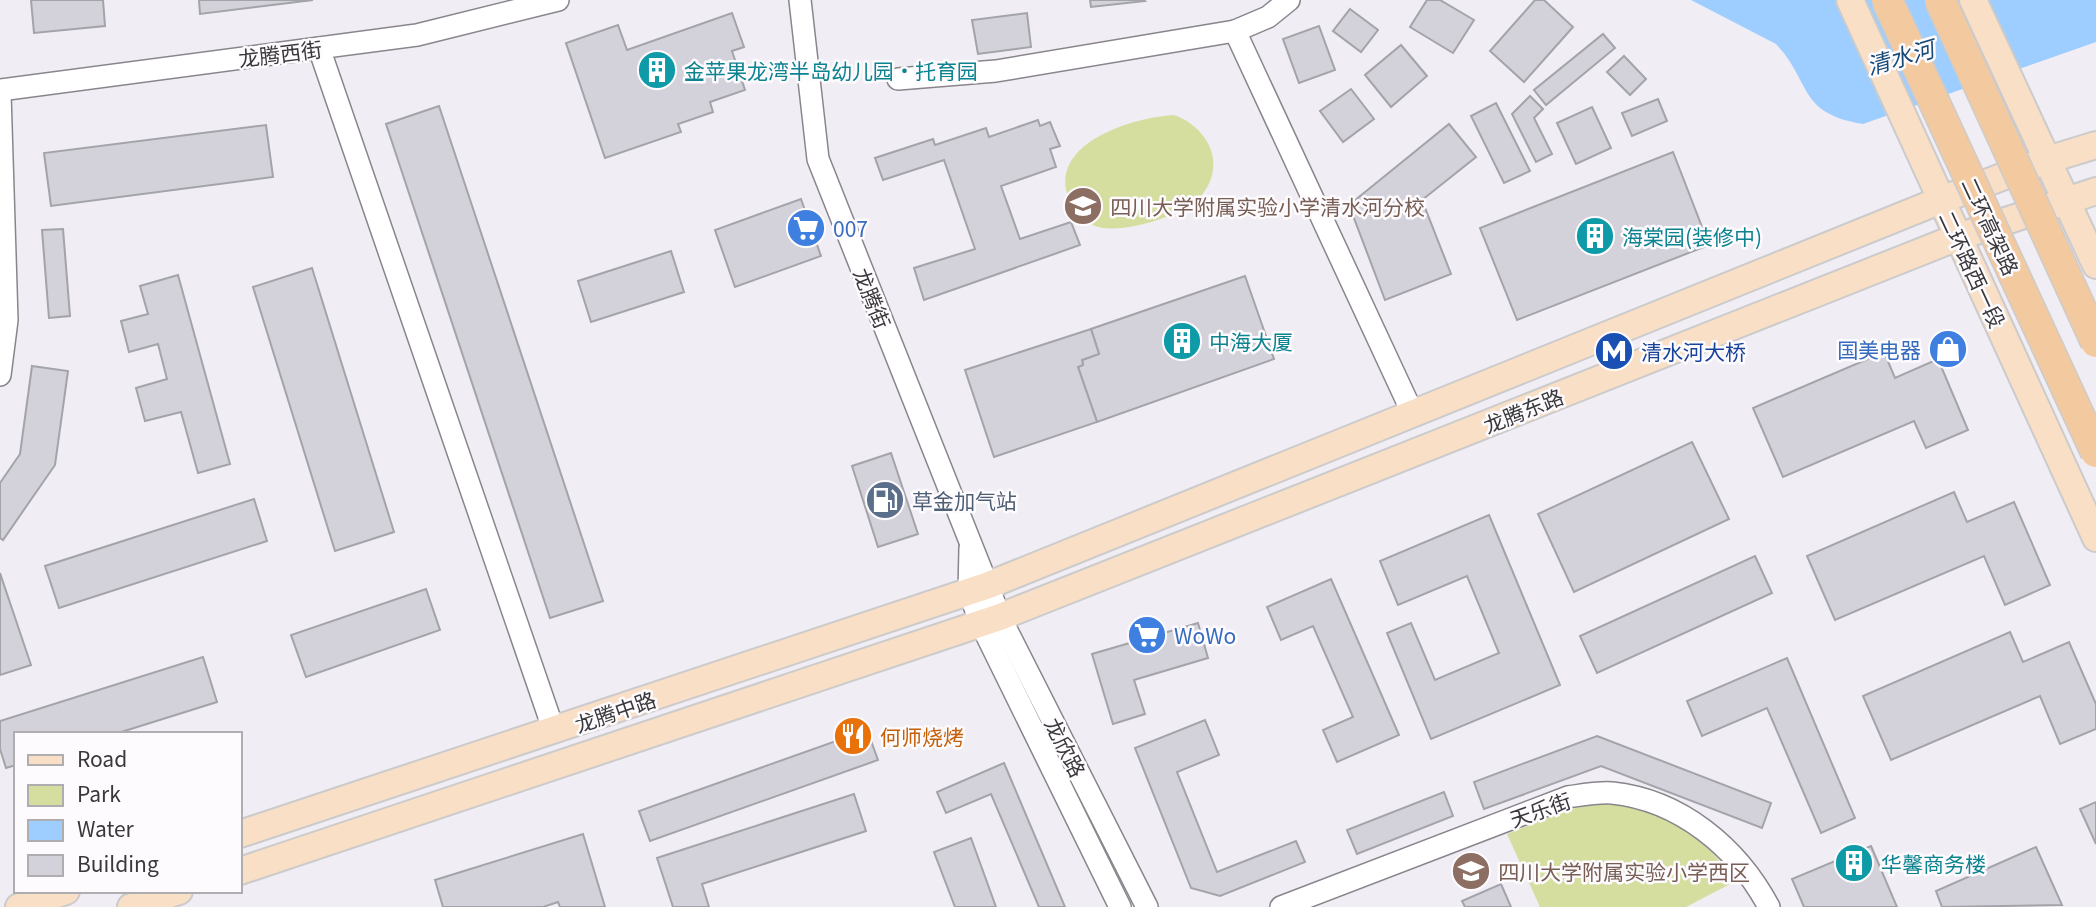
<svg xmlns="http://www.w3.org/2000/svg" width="2096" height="907" viewBox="0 0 2096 907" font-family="Georgia,'Noto Sans SC',serif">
<rect width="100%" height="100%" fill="#f1edf4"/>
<g fill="#d5de9e">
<path d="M 1174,115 C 1208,127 1227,164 1202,195 C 1185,216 1117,237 1093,225 C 1079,219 1071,207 1067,193 C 1053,141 1136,117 1174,115 Z"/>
<path d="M 1603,803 C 1671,814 1695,823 1734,882 L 1686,907 L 1540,907 L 1507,834 L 1571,809 Z"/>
</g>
<path fill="#9eceff" d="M 1691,0 L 2096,0 L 2096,42 L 1863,124 C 1797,113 1812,82 1776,44 Z"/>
<g fill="#d3d2da" stroke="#a3a3aa" stroke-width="2">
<path d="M 31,0 L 103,0 L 105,26 L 34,33 Z"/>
<path d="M 199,0 L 313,0 L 200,14 Z"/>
<path d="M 1090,0 L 1144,0 L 1145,1 L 1091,7 Z"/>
<path d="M 1427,0 L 1440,0 L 1474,20 L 1453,53 L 1410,27 Z"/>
<path d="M 1535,0 L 1544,0 L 1573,27 L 1524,82 L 1490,51 Z"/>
<path d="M 1350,9 L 1378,30 L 1361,52 L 1333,31 Z"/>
<path d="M 732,13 L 744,47 L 732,51 L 745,90 L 710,102 L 713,112 L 678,124 L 681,132 L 605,158 L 566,43 L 618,25 L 627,50 Z"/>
<path d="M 1027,13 L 1031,47 L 978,54 L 972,20 Z"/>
<path d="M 1319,26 L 1335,70 L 1299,83 L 1283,39 Z"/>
<path d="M 1603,34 L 1615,48 L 1546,105 L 1534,90 Z"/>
<path d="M 1401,45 L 1427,76 L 1391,107 L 1365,75 Z"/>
<path d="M 1624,56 L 1646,79 L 1630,95 L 1607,72 Z"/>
<path d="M 1351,89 L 1374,119 L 1343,142 L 1320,111 Z"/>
<path d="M 1530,96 L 1543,109 L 1534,118 L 1552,154 L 1536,162 L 1512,114 Z"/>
<path d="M 1658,99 L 1667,121 L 1632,136 L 1622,113 Z"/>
<path d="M 1496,103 L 1530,171 L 1504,183 L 1471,116 Z"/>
<path d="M 439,106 L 603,601 L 550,618 L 386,124 Z"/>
<path d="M 1592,107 L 1611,148 L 1576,164 L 1557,123 Z"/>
<path d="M 1038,120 L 1040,126 L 1050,122 L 1060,146 L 1050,149 L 1056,167 L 1001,186 L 1020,239 L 1071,222 L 1080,245 L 924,300 L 914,268 L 975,249 L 944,160 L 883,180 L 875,158 L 933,139 L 935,145 L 986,128 L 989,137 Z"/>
<path d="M 1449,124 L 1476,157 L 1422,200 L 1451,274 L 1385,300 L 1349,205 Z"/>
<path d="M 266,125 L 273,177 L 51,206 L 44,153 Z"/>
<path d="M 1673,152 L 1709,245 L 1517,320 L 1480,228 Z"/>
<path d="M 801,199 L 821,256 L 735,287 L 715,230 Z"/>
<path d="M 63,229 L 70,316 L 49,318 L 42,230 Z"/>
<path d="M 671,251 L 684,292 L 591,322 L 578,281 Z"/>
<path d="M 312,268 L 394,532 L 335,551 L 253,287 Z"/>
<path d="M 178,275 L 230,464 L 198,473 L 181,412 L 145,421 L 136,388 L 167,379 L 158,344 L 129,352 L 121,321 L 148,314 L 140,286 Z"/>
<path d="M 1245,276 L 1274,359 L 1097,422 L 1078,367 L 1083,365 L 1082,360 L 1099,354 L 1091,329 Z"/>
<path d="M 1091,329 L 1099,354 L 1082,360 L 1083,365 L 1078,367 L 1097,422 L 994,457 L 965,370 Z"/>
<path d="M 1884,352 L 1895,378 L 1938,359 L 1968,430 L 1926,448 L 1914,421 L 1783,477 L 1753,408 Z"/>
<path d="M 32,366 L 68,371 L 55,465 L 3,540 L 0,538 L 0,483 L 20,454 Z"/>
<path d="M 1692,442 L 1729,519 L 1574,592 L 1538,514 Z"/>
<path d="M 891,453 L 918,534 L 878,547 L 852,466 Z"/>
<path d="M 1954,492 L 1967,522 L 2014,502 L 2050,585 L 2005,605 L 1984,556 L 1835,620 L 1807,556 Z"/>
<path d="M 254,499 L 267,541 L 59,608 L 45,566 Z"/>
<path d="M 1489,515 L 1560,685 L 1431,739 L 1387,633 L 1411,623 L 1435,680 L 1499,653 L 1467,576 L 1398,605 L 1380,561 Z"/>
<path d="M 1755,556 L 1772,593 L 1597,673 L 1580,636 Z"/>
<path d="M 0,573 L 31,665 L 0,675 Z"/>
<path d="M 1331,579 L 1399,735 L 1337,762 L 1323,730 L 1353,717 L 1313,626 L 1281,640 L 1267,607 Z"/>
<path d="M 426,589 L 440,630 L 306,677 L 291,635 Z"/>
<path d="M 1198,623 L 1208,658 L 1134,680 L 1145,714 L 1113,724 L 1092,654 Z"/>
<path d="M 2010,632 L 2023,662 L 2069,642 L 2096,704 L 2096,729 L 2060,744 L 2040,696 L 1891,760 L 1863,696 Z"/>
<path d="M 203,657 L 217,702 L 115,734 L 16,734 L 16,765 L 6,768 L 0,749 L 0,721 Z"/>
<path d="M 1787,658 L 1855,818 L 1821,833 L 1767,708 L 1702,736 L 1687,701 Z"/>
<path d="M 1205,720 L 1219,755 L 1177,772 L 1217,872 L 1296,841 L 1305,862 L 1220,896 L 1191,888 L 1135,748 Z"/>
<path d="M 867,730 L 878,760 L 650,841 L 639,811 Z"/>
<path d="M 1597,736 L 1771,803 L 1762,828 L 1601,766 L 1484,809 L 1474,782 Z"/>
<path d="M 1004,763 L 1065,907 L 1039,907 L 991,794 L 946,813 L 937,792 Z"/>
<path d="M 1444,792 L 1453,816 L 1357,854 L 1347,830 Z"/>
<path d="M 854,794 L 866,831 L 702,884 L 709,907 L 673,907 L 657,858 Z"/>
<path d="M 2096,802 L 2096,844 L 2080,809 Z"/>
<path d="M 583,834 L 605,907 L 560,907 L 558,902 L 543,907 L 443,907 L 435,880 Z"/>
<path d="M 971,838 L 996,907 L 955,907 L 934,852 Z"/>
<path d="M 1871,846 L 1897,907 L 1804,907 L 1792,879 Z"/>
<path d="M 2036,847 L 2062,905 L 1942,907 L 1936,891 Z"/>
<path d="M 1501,884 L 1511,907 L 1465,907 L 1462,901 Z"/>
</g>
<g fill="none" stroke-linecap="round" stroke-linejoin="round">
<g stroke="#89858c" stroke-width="24">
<g id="minor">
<path d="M 800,0 L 818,159 L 1000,617 L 1147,907"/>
<path d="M 1289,0 L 1268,17 L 1235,31 L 1412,412"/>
<path d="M 319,48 L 554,731"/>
<path d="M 898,79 L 996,71 L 1235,31"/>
<path d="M 0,90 L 417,35 L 558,0"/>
<path d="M 0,93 L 7,320 L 0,375"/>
<path d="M 970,548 L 969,592 L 981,624 L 1120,907"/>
<path d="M 1281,907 L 1568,797 C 1582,795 1598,792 1612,793 C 1680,800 1737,847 1769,907"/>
</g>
</g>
<g stroke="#cccbcc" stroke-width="30">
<g id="major">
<path d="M 1850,0 L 2096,538"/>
<path d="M 1973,0 L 2096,265"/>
<path d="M 240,834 L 989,585 L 1941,200 L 2047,160 L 2096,145"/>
<path d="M 240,871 L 1000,617 L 1958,237 L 2096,191"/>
<path d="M 19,907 L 66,891"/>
<path d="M 131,907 L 179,891"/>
</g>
</g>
<use href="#minor" stroke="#fff" stroke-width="21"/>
<use href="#major" stroke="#f8dfc6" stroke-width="26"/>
<g stroke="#cccbcc" stroke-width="33" stroke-linecap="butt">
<g id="highway-bridge">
<path d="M 1887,0 L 2096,452"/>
<path d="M 1940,0 L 2096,342"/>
</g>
</g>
<use href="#highway-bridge" stroke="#f3caa0" stroke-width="30"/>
</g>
<defs>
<g id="building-disc" transform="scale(2.0125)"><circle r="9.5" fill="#0f9aa8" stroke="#fdfbfe"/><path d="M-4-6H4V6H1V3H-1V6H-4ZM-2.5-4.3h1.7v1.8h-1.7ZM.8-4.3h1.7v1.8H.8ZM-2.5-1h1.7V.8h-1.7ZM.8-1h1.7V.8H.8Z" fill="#fff"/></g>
<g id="school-disc" transform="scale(2.0125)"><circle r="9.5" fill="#8d6e63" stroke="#fdfbfe"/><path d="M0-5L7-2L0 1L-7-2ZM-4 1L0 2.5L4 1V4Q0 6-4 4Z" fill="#fff"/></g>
<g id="supermarket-disc" transform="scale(2.0125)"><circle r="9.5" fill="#3f7fe0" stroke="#fdfbfe"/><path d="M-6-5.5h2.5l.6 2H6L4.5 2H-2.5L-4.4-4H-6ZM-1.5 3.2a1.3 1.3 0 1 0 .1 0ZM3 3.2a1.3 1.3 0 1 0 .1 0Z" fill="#fff"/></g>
<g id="shop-disc" transform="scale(2.0125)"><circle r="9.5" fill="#3f7fe0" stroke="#fdfbfe"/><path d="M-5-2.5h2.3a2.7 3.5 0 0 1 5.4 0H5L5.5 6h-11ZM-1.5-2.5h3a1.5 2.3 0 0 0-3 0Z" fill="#fff"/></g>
<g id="metro-disc" transform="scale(2.0125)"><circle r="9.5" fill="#1a4fb4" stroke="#fdfbfe"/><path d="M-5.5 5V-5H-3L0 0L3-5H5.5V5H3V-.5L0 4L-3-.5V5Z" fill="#fff"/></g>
<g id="fuel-disc" transform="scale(2.0125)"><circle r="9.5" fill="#5c6f8a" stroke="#fdfbfe"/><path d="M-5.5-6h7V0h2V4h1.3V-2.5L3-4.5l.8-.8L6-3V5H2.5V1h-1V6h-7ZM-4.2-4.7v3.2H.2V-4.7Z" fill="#fff"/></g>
<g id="restaurant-disc" transform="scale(2.0125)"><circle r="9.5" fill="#e8710a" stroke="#fdfbfe"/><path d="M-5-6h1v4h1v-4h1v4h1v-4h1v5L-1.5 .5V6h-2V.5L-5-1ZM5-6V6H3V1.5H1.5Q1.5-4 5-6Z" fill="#fff"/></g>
</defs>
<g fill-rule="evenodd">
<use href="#building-disc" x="657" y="70"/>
<use href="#school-disc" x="1083" y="206"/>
<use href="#supermarket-disc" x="806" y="228"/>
<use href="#building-disc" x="1595" y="236"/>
<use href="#building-disc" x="1182" y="341"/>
<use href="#shop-disc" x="1948" y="349"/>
<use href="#metro-disc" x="1614" y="351"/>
<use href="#fuel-disc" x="885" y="500"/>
<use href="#supermarket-disc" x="1147" y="635"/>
<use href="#restaurant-disc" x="853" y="736"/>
<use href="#building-disc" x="1854" y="863"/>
<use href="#school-disc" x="1471" y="871"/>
</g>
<g text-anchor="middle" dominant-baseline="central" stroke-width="5" stroke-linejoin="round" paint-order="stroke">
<g font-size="21" fill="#39383b" stroke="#fdfbfe">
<text transform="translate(280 53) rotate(-7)">龙腾西街</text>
<text transform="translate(1991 226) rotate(65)">二环高架路</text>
<text transform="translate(1973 269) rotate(65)">二环路西一段</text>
<text transform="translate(873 298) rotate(68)">龙腾街</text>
<text transform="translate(1523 410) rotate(-22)">龙腾东路</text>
<text transform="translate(615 711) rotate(-19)">龙腾中路</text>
<text transform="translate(1066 747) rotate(63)">龙欣路</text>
<text transform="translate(1540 809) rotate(-19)">天乐街</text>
</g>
<g font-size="21" fill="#0d838f" stroke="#fdfbfe" text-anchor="start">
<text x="684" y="70">金苹果龙湾半岛幼儿园·托育园</text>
<text x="1622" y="236">海棠园(装修中)</text>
<text x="1209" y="341">中海大厦</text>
<text x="1881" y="863">华馨商务楼</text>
</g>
<g font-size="21" fill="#785e54" stroke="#fdfbfe" text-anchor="start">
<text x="1110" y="206">四川大学附属实验小学清水河分校</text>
<text x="1498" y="871">四川大学附属实验小学西区</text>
</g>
<g font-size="21" fill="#366cbe" stroke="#fdfbfe" text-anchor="start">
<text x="833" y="228">007</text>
<text x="1921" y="349" text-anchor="end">国美电器</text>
<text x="1174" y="635">WoWo</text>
</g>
<g font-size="21" fill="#164399" stroke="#fdfbfe" text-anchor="start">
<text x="1641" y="351">清水河大桥</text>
</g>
<g font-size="21" fill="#4e5e75" stroke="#fdfbfe" text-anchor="start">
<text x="912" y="500">草金加气站</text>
</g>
<g font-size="21" fill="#c56008" stroke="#fdfbfe" text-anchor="start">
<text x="880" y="736">何师烧烤</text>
</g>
<g font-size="23" font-style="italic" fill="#184a77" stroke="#fdfbfe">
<text transform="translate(1900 56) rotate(-16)">清水河</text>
</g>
</g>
<rect x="14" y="732" width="228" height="161" fill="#fdfbfe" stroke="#afadb0" stroke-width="2"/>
<rect x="28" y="755" width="35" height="10" fill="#f8dfc6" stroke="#afadb0" stroke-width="2"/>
<text x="77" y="767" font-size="21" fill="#39383b">Road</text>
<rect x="28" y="785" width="35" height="21" fill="#d5de9e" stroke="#afadb0" stroke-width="2"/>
<text x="77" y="802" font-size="21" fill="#39383b">Park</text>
<rect x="28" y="820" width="35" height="21" fill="#9eceff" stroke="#afadb0" stroke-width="2"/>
<text x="77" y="837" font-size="21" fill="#39383b">Water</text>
<rect x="28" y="855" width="35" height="21" fill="#d3d2da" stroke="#afadb0" stroke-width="2"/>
<text x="77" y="872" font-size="21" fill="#39383b">Building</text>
</svg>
